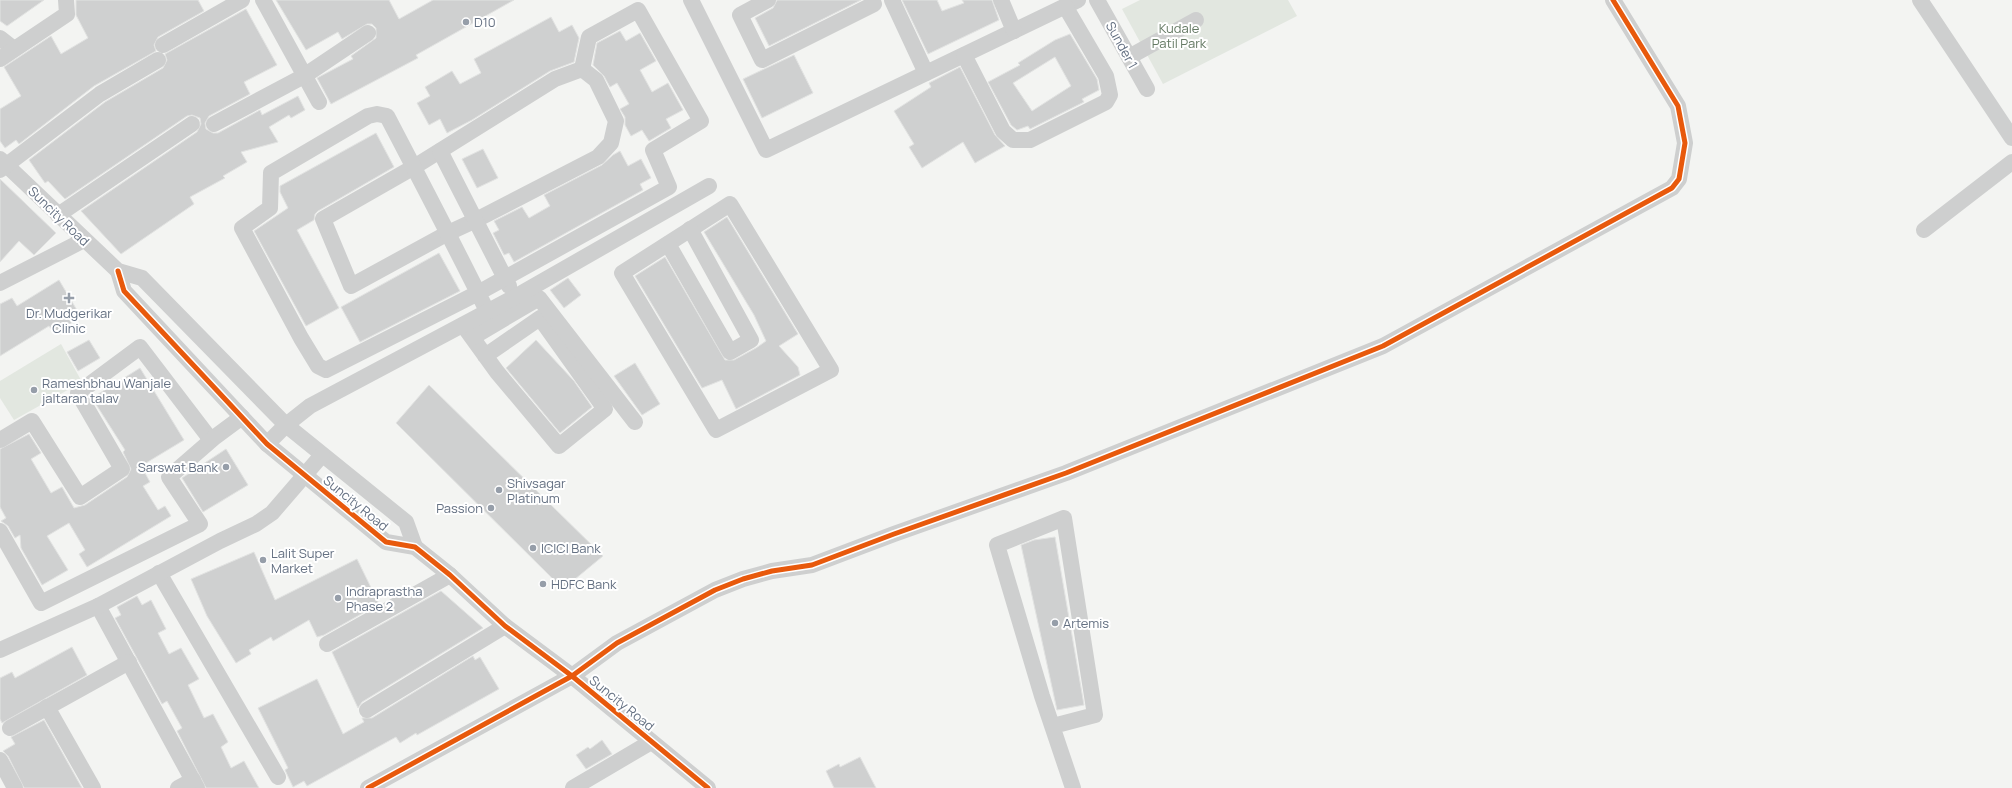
<svg xmlns="http://www.w3.org/2000/svg" width="2012" height="788" viewBox="0 0 2012 788" font-family="Manrope,sans-serif">
<rect width="100%" height="100%" fill="#f3f4f2"/>
<g fill="#e2e7e0">
<path d="M 1140,0 L 1288,0 L 1297,16 L 1163,84 L 1122,9 Z"/>
<path d="M 61,344 L 82,382 L 14,420 L 0,398 L 0,381 Z"/>
</g>
<g fill="#cfd0d0" stroke="#e2e3e2" fill-rule="evenodd">
<path d="M 0,0 L 44,0 L 7,26 L 0,21 Z"/>
<path d="M 76,0 L 198,0 L 204,11 L 158,37 L 154,45 L 156,51 L 94,86 L 19,144 L 16,140 L 5,148 L 0,141 L 0,109 L 21,96 L 4,67 L 51,36 L 61,54 L 88,38 L 76,15 Z"/>
<path d="M 276,0 L 389,0 L 399,19 L 433,0 L 514,0 L 416,55 L 418,58 L 331,104 L 317,78 L 353,59 L 351,56 L 376,38 L 376,28 L 372,24 L 367,24 L 342,39 L 338,32 L 306,50 Z"/>
<path d="M 777,0 L 861,0 L 769,46 L 755,18 L 773,8 Z"/>
<path d="M 902,0 L 937,0 L 942,11 L 964,3 L 962,0 L 992,0 L 999,20 L 928,54 Z"/>
<path d="M 246,9 L 277,65 L 244,82 L 250,94 L 209,116 L 205,123 L 206,129 L 213,133 L 218,133 L 260,110 L 262,115 L 298,96 L 305,110 L 291,118 L 289,115 L 269,127 L 278,142 L 241,152 L 247,162 L 223,176 L 225,178 L 190,197 L 194,204 L 121,254 L 81,211 L 197,132 L 201,124 L 200,118 L 192,115 L 187,116 L 65,199 L 48,181 L 45,183 L 29,160 L 105,102 L 163,68 L 167,60 L 165,54 Z"/>
<path d="M 551,17 L 559,32 L 572,25 L 579,38 L 574,62 L 550,71 L 472,120 L 447,133 L 440,119 L 429,125 L 417,103 L 430,96 L 425,87 L 452,71 L 460,84 L 481,73 L 474,59 Z"/>
<path d="M 620,31 L 626,41 L 640,33 L 656,61 L 640,70 L 652,92 L 668,83 L 683,110 L 666,119 L 671,128 L 649,141 L 642,130 L 631,136 L 625,125 L 625,117 L 620,109 L 629,104 L 617,83 L 610,87 L 604,76 L 593,65 L 597,43 Z"/>
<path d="M 1070,34 L 1097,79 L 1099,90 L 1082,99 L 1084,102 L 1030,129 L 1028,126 L 1017,130 L 1011,125 L 988,82 L 1020,65 L 1018,63 L 1055,40 ZM 1055,57 L 1071,86 L 1032,111 L 1013,83 Z"/>
<path d="M 794,55 L 813,93 L 762,118 L 743,79 Z"/>
<path d="M 960,67 L 995,135 L 1005,146 L 975,163 L 963,142 L 922,168 L 909,147 L 914,144 L 894,111 L 931,87 L 929,83 Z"/>
<path d="M 376,133 L 394,167 L 318,211 L 315,214 L 314,220 L 297,230 L 339,308 L 306,326 L 254,231 L 288,208 L 280,192 L 280,186 Z"/>
<path d="M 483,149 L 498,178 L 477,188 L 462,159 Z"/>
<path d="M 620,151 L 628,166 L 641,159 L 651,178 L 640,184 L 643,190 L 514,262 L 509,253 L 504,255 L 493,233 L 499,230 L 494,221 L 522,207 L 529,218 L 550,206 L 544,195 L 602,165 L 613,155 Z"/>
<path d="M 0,179 L 56,233 L 34,255 L 19,241 L 0,262 Z"/>
<path d="M 727,217 L 798,334 L 779,346 L 798,367 L 800,375 L 736,409 L 722,380 L 702,388 L 635,276 L 665,257 L 725,360 L 734,360 L 756,348 L 766,341 L 754,315 L 704,232 Z"/>
<path d="M 439,253 L 460,291 L 360,342 L 341,307 Z"/>
<path d="M 568,278 L 581,295 L 564,308 L 550,290 Z"/>
<path d="M 59,280 L 81,317 L 54,333 L 49,326 L 0,356 L 0,304 L 12,298 L 17,306 Z"/>
<path d="M 89,340 L 100,358 L 78,371 L 67,352 Z"/>
<path d="M 536,340 L 574,381 L 592,407 L 560,433 L 506,368 Z"/>
<path d="M 635,363 L 660,404 L 642,415 L 614,376 Z"/>
<path d="M 140,368 L 184,440 L 141,466 L 150,482 L 143,486 L 158,510 L 165,506 L 171,516 L 87,567 L 79,554 L 85,550 L 69,523 L 47,536 L 68,570 L 42,585 L 21,548 L 20,535 L 15,538 L 8,526 L 1,521 L 6,518 L 0,507 L 0,449 L 29,434 L 41,453 L 31,459 L 51,493 L 62,487 L 74,508 L 85,505 L 127,477 L 131,469 L 123,452 L 125,450 L 92,398 Z"/>
<path d="M 429,385 L 603,556 L 563,589 L 396,423 Z"/>
<path d="M 226,449 L 248,485 L 203,512 L 182,478 Z"/>
<path d="M 1055,537 L 1084,705 L 1057,710 L 1021,545 L 1034,540 Z"/>
<path d="M 254,552 L 275,600 L 357,559 L 379,604 L 324,635 L 317,637 L 309,620 L 273,641 L 271,637 L 249,650 L 251,654 L 236,663 L 207,616 L 191,579 Z"/>
<path d="M 441,591 L 483,628 L 362,702 L 358,708 L 332,652 Z"/>
<path d="M 137,596 L 142,605 L 151,600 L 166,629 L 158,633 L 169,654 L 181,648 L 199,679 L 188,685 L 204,718 L 213,714 L 228,742 L 221,747 L 231,768 L 244,761 L 259,788 L 206,788 L 177,731 L 182,728 L 167,701 L 162,704 L 115,618 L 121,615 L 117,607 Z"/>
<path d="M 72,647 L 87,675 L 2,723 L 0,719 L 0,678 L 12,672 L 15,678 Z"/>
<path d="M 473,656 L 475,660 L 480,657 L 499,689 L 417,735 L 416,733 L 400,743 L 396,737 L 307,786 L 304,781 L 293,787 L 285,770 L 288,768 L 258,708 L 317,679 L 343,734 L 364,722 L 362,718 L 372,718 Z"/>
<path d="M 44,720 L 82,788 L 24,788 L 8,756 L 3,751 L 15,744 L 11,737 Z"/>
<path d="M 602,740 L 612,754 L 586,769 L 576,755 L 588,747 L 590,749 Z"/>
<path d="M 860,757 L 876,788 L 834,788 L 826,771 L 839,764 L 840,767 Z"/>
</g>
<g fill="none" stroke-linecap="round" stroke-linejoin="round">
<g stroke="#cecfcf" stroke-width="16">
<path d="M 263,0 L 319,102"/>
<path d="M 691,0 L 766,150 L 1078,0"/>
<path d="M 768,0 L 740,15 L 762,60 L 874,4"/>
<path d="M 892,0 L 926,73"/>
<path d="M 1001,0 L 1014,31"/>
<path d="M 1097,0 L 1147,89"/>
<path d="M 1920,0 L 2012,138"/>
<path d="M 0,38 L 14,49"/>
<path d="M 163,45 L 242,0"/>
<path d="M 964,55 L 1003,131 L 1013,140 L 1030,140 L 1106,102 L 1110,95 L 1106,76 L 1065,6"/>
<path d="M 1129,57 L 1196,20"/>
<path d="M 0,59 L 67,14 L 66,0"/>
<path d="M 582,69 L 596,80 L 616,121 L 611,143 L 598,157 L 474,221 L 448,233 L 351,286 L 323,219 L 414,167 L 555,79 Z"/>
<path d="M 214,124 L 304,76 L 368,33"/>
<path d="M 440,151 L 509,286"/>
<path d="M 0,159 L 118,271 L 142,278 L 286,425 L 406,522 L 415,547"/>
<path d="M 0,170 L 100,94 L 158,60"/>
<path d="M 730,204 L 831,370 L 716,430 L 622,273 Z"/>
<path d="M 58,215 L 192,124"/>
<path d="M 1924,230 L 2012,162"/>
<path d="M 668,244 L 730,352 L 751,340 L 690,229"/>
<path d="M 118,271 L 124,291 L 267,444 L 386,542 L 415,547 L 450,575 L 505,626 L 572,676 L 708,788"/>
<path d="M 0,283 L 84,240"/>
<path d="M 487,311 C 455,246 421,181 387,116 L 377,114 L 368,116 L 271,173 L 270,208 L 242,228 L 301,338 L 318,366 L 326,370 L 478,293 L 669,187 L 653,150 L 701,121 L 638,10 L 589,37 L 582,69"/>
<path d="M 463,325 L 497,372 L 559,446 L 605,409 L 540,318 L 485,356"/>
<path d="M 473,337 L 539,298 L 635,422"/>
<path d="M 0,440 L 32,421 L 80,497 L 122,469 L 78,393 L 140,347 L 211,440"/>
<path d="M 267,444 L 286,425 L 310,406 L 515,297 L 709,186"/>
<path d="M 0,531 L 41,603 L 200,524 L 169,477 L 215,437 L 242,417"/>
<path d="M 159,573 L 278,777"/>
<path d="M 98,606 L 197,788"/>
<path d="M 327,644 L 450,575"/>
<path d="M 0,650 L 98,606 L 220,541 L 256,524 L 272,513 L 322,455"/>
<path d="M 47,707 L 93,788"/>
<path d="M 367,710 L 505,626"/>
<path d="M 1053,726 L 1095,715 L 1064,518 L 997,545 L 1042,696 L 1073,788"/>
<path d="M 10,728 L 129,662"/>
<path d="M 0,760 L 15,788"/>
<path d="M 178,788 L 193,780"/>
<path d="M 368,788 L 572,676 L 617,643 L 715,590 L 743,579 L 772,571 L 812,565 L 894,534 L 1066,473 L 1383,346 L 1672,188 L 1679,179 L 1685,143 L 1678,106 L 1613,0"/>
<path d="M 573,788 L 651,742"/>
</g>
<g stroke="#fff" stroke-width="8">
<g id="cycleway">
<path d="M 118,271 L 124,291 L 267,444 L 386,542 L 415,547 L 450,575 L 505,626 L 572,676 L 708,788"/>
<path d="M 368,788 L 572,676 L 617,643 L 715,590 L 743,579 L 772,571 L 812,565 L 894,534 L 1066,473 L 1383,346 L 1672,188 L 1679,179 L 1685,143 L 1678,106 L 1613,0"/>
</g>
</g>
<use href="#cycleway" stroke="#e8590c" stroke-width="5"/>
</g>
<g fill="#969ea9" stroke="#fff" stroke-width="1.5">
<circle cx="466" cy="22" r="4"/>
<path d="M67 292h4v4h4v4h-4v4h-4v-4h-4v-4h4z"/>
<circle cx="34" cy="390" r="4"/>
<circle cx="226" cy="467" r="4"/>
<circle cx="499" cy="490" r="4"/>
<circle cx="491" cy="508" r="4"/>
<circle cx="533" cy="548" r="4"/>
<circle cx="263" cy="560" r="4"/>
<circle cx="543" cy="584" r="4"/>
<circle cx="338" cy="598" r="4"/>
<circle cx="1055" cy="623" r="4"/>
</g>
<g text-anchor="middle" dominant-baseline="central" stroke-width="4" stroke-linejoin="round" paint-order="stroke">
<g font-size="13" fill="#647082" stroke="#fff" text-anchor="start">
<text x="474" y="22">D10</text>
<text x="69" y="313" text-anchor="middle">Dr. Mudgerikar<tspan x="69" dy="15">Clinic</tspan></text>
<text x="42" y="383">Rameshbhau Wanjale<tspan x="42" dy="15">jaltaran talav</tspan></text>
<text x="218" y="467" text-anchor="end">Sarswat Bank</text>
<text x="507" y="483">Shivsagar<tspan x="507" dy="15">Platinum</tspan></text>
<text x="483" y="508" text-anchor="end">Passion</text>
<text x="541" y="548">ICICI Bank</text>
<text x="271" y="553">Lalit Super<tspan x="271" dy="15">Market</tspan></text>
<text x="551" y="584">HDFC Bank</text>
<text x="346" y="591">Indraprastha<tspan x="346" dy="15">Phase 2</tspan></text>
<text x="1063" y="623">Artemis</text>
</g>
<g font-size="13" fill="#647963" stroke="#fff">
<text x="1179" y="28">Kudale<tspan x="1179" dy="15">Patil Park</tspan></text>
</g>
<g font-size="13" fill="#647082" stroke="#fff">
<text transform="translate(1122 45) rotate(61)">Sunder 1</text>
<text transform="translate(59 216) rotate(44)">Suncity Road</text>
<text transform="translate(356 503) rotate(39)">Suncity Road</text>
<text transform="translate(622 703) rotate(39)">Suncity Road</text>
</g>
</g>
</svg>
